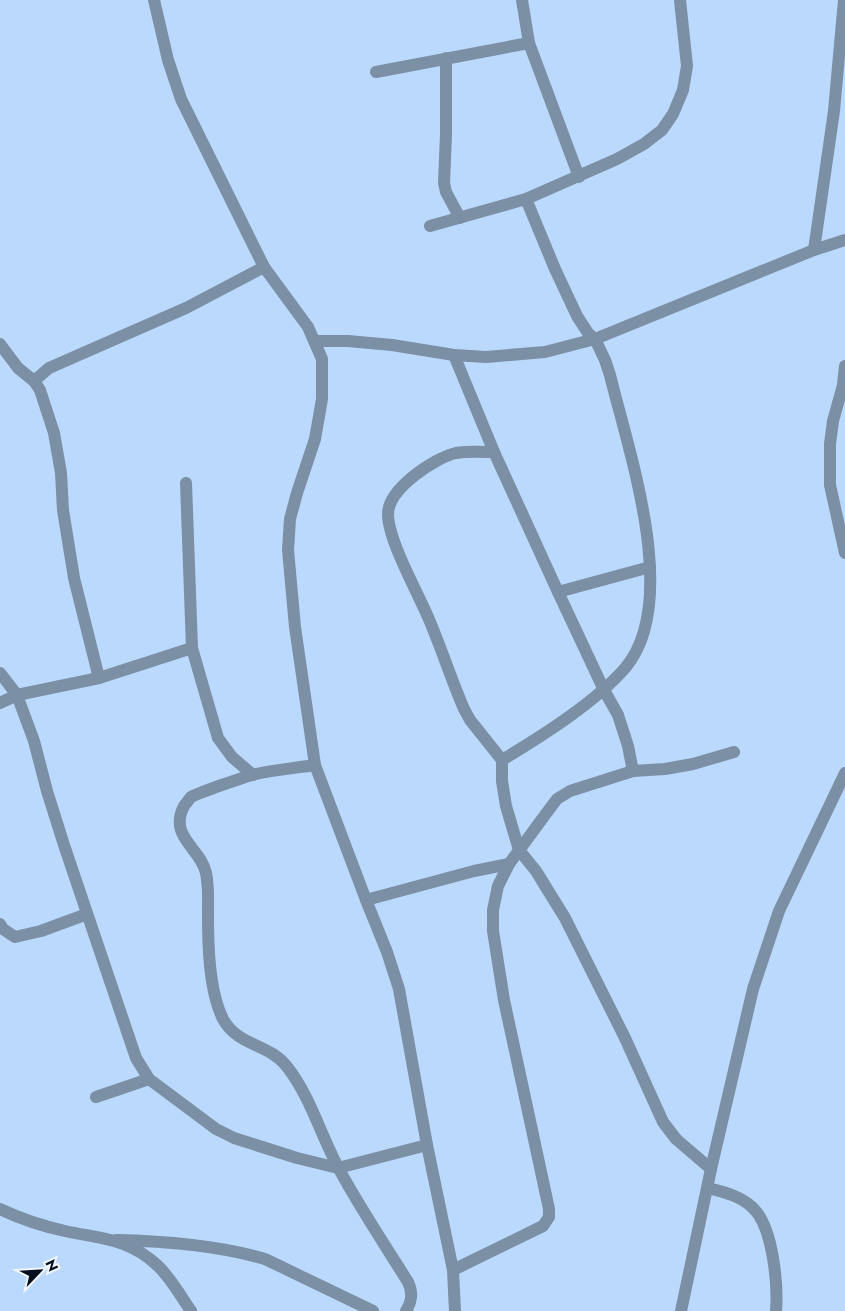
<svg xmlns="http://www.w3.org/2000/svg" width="845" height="1311" viewBox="0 0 845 1311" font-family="Jost,sans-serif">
<rect width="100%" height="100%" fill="#bad9fc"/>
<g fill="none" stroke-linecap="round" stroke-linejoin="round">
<g stroke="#7b8fa5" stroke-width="12">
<path d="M 154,0 L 168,60 L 181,99 L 264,267 L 308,327 L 322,359 L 322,399 L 315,439 L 297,493 L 290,519 L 288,550 L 295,627 L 315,765 L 366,900 L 387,952 L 399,989 L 427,1145 L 453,1270 L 455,1311"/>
<path d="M 522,0 L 529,43 L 579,177"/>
<path d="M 446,58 L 446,134 L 444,183 L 446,192 L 460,218"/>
<path d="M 376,72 L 529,43"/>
<path d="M 526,199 L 555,269 L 577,316 L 588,333 L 595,339 L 605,360 L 610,375 C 628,450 681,600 626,667 C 596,702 542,736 502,760 L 502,781 L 506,806 L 519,850 L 536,871 L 565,918 L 625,1038 L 663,1122 L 676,1139 L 711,1169"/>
<path d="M 430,226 L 526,199 L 617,159 L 644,144 L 662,130 L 673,114 L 683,90 L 687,66 L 680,0"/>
<path d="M 814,250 L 834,111 L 844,0"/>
<path d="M 315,341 L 348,341 L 392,345 L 454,355 L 486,357 L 545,352 L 595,339 L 814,250 L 845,240"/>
<path d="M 0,344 L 18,368 L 34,381 L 40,390 L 54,433 L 61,473 L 63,510 L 74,578 L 99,678"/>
<path d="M 454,355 L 494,452 L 558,592 L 604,690 L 618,715 L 628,746 L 633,771"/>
<path d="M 845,366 L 843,385 L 833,421 L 830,444 L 830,485 L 845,553"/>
<path d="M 34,381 L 49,368 L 186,308 L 264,267"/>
<path d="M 494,452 C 482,452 468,451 456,453 C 434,458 388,489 388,514 C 388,540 417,591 428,617 C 441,647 451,679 464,709 L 470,720 L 502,760"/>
<path d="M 186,483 L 192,648 L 218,738 L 232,757 L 253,775"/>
<path d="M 558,592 L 650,567"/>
<path d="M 0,673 L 17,695 L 34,741 L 47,791 L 64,845 L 136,1058 L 149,1079 L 216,1129 L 234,1138 L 297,1158 L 338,1168 L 427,1145"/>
<path d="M 0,703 L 17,695 L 99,678 L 192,648"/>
<path d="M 315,765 C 295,768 275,770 256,774 C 246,776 198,793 191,797 C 189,799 186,804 184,806 C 168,837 201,848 206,873 C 209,887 208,901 208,915 C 208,946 209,991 223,1019 C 238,1047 270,1043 288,1068 C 311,1098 321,1136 339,1169 C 360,1208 385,1245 408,1282 C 413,1293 412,1301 406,1311"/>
<path d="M 366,900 L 474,871 L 509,864"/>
<path d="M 0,924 L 3,929 L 15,937 L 41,931 L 87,914"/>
<path d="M 96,1097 L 149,1079"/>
<path d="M 708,1188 C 724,1192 741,1196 753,1208 C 773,1227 778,1284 776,1311"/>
<path d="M 0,1209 C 21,1219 42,1226 65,1231 C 101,1239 128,1238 157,1265 C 171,1278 180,1295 191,1311"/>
<path d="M 116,1240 C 166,1241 217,1245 265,1259 L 373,1311"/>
<path d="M 453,1270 L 543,1226 L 549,1217 L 549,1209 L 504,1000 L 493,931 L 493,910 L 498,886 L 509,864 L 545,815 L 557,799 L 570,791 L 633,771 L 665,769 L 693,764 L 734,752"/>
<path d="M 681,1311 L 711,1169 L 753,989 L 779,911 L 845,773"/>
</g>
</g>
<g transform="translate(40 1271) rotate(65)" stroke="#f3f7fc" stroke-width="4" paint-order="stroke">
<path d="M0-4L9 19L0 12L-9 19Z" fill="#030f1e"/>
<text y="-8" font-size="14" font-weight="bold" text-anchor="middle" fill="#030f1e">N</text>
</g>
</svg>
